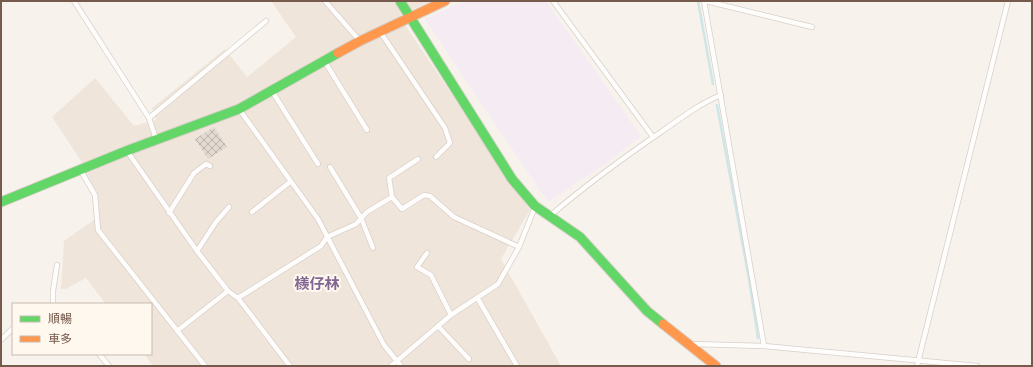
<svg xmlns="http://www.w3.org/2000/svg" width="1033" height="367" viewBox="0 0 1033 367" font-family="'Archivo Narrow','Noto Sans TC',sans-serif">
<defs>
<pattern id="building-cross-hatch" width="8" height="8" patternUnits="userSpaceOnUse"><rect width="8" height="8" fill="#e2d9d1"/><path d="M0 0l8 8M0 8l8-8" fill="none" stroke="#bcb3ac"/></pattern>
</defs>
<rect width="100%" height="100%" fill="#f7f3ec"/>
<path fill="#f0e5da" d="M 271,1 L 354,1 L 356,3 L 358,1 L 431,1 L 399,16 L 530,210 L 501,259 L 561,366 L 153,366 L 144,354 L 151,354 L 151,304 L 106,304 L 86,278 L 66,289 L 61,289 L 64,241 L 98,217 L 83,164 L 52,117 L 95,78 L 134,126 L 156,120 L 152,108 L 225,49 L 247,77 L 296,37 Z"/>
<path fill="#f4ebf3" d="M 463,1 L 546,1 L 641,136 L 607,163 L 548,202 L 425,19 Z"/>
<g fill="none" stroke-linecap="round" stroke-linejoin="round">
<g stroke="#cee6e7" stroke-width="2.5">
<path d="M 698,1 L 713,84"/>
<path d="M 717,105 L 749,279 L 758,338"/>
</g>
</g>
<path fill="url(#building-cross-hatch)" d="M 214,127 L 227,147 L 208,159 L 195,139 Z"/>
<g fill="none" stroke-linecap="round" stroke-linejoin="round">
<g stroke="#d7d0ca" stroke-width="6">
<g id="lane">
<path d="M 74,1 L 149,118 L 156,139"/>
<path d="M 325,1 L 359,40"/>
<path d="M 553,1 L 653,137"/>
<path d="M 704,1 L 764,346"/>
<path d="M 706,1 L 812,27"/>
<path d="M 381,33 L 445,128 L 450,143 L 436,157"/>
<path d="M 325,62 L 367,130"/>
<path d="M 272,91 L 318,164"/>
<path d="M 239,109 L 318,219 L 384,345 L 401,366"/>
<path d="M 149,118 L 266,21"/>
<path d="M 127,151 L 197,251 L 228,291 L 238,298 L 290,366"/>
<path d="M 330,167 L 361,218 L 373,248"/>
<path d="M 81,171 L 95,195 L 98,230 L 205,366"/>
<path d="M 392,197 L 389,178 L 418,159"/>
<path d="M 252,212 L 290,182"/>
<path d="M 169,213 L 194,173 L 206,164 L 210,166"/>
<path d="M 551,215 C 586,185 623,158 661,132 C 681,118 699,104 721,95"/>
<path d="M 197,251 L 216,222 L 229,207"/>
<path d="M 427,253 L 417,267 L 431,275 L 451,315"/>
<path d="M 238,298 L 321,246 L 327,237 L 356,224 L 367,212 L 392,197 L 402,209 L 424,195 L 430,196 L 454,217 L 519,247"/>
<path d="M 478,299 L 517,366"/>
<path d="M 53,304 L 53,291 L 57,265"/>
<path d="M 438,326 L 469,359"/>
<path d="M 177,331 L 228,291"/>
<path d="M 1,340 L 13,328"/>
<path d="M 693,344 L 764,346 L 977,366"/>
<path d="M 99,354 L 109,366"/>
<path d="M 391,366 L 451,315 L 498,284 L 519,247 L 535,207"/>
<path d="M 917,366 L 1008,1"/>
</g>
</g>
<g stroke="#d7cfc8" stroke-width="11">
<g id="fast">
<path d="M 400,1 L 512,179 L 535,206 L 580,237 L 647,311 L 663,324"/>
<path d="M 1,202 L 126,151 L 239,109 L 338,53"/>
</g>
</g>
<g stroke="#d7cfc8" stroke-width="11">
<g id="slow">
<path d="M 338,53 L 360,41 L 445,1"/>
<path d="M 663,324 L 716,366"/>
</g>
</g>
<use href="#lane" stroke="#fefdfc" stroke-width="4.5"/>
<use href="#fast" stroke="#63d668" stroke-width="9"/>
<use href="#slow" stroke="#ff974d" stroke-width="9"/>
</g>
<g text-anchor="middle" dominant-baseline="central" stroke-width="4" stroke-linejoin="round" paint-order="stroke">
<g font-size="15" font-weight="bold" fill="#816592" stroke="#fff8ef">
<text x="317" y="283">檨仔林</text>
</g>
</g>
<rect width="1033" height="367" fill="none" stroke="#765a4c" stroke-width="4"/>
<rect x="12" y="303" width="140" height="52" fill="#fff8ef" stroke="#c8b9ae"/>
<rect x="20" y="316" width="20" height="6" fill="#63d668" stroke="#c8b9ae"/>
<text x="48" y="323" font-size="12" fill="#765a4c">順暢</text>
<rect x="20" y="336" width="20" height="6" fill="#ff974d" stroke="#c8b9ae"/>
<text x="48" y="343" font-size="12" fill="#765a4c">車多</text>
</svg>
